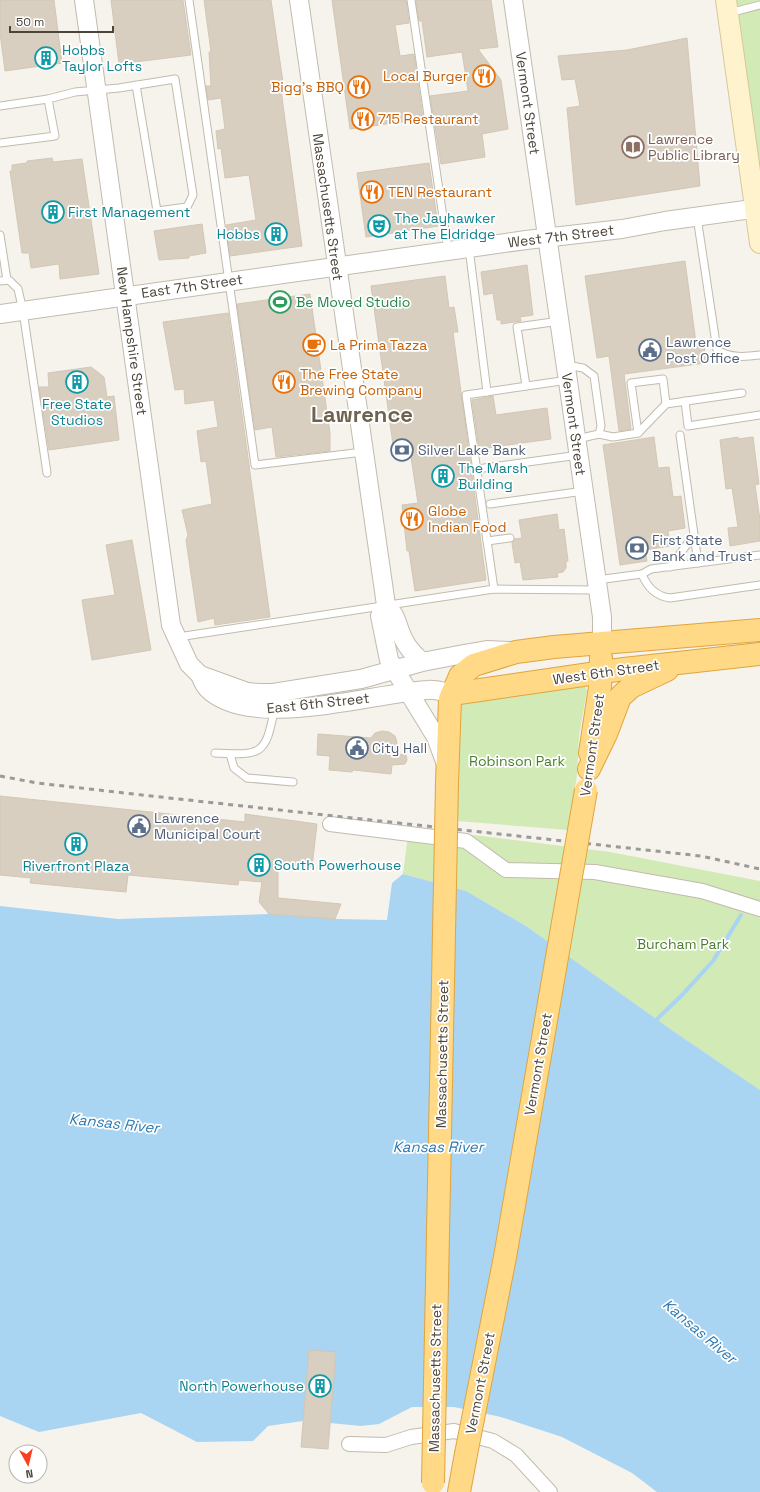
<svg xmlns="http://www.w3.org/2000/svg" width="760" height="1492" viewBox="0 0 760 1492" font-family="'Space Grotesk',sans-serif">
<rect width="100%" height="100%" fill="#f6f3ec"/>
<g fill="#d2eab5">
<path d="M 734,0 L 760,0 L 760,182 Z"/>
<path d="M 584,685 L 587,690 L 579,736 L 577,775 L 568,830 L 457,821 L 460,702 Z"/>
<path d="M 409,827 L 610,852 L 760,881 L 760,1090 L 676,1033 L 526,926 L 466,891 L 403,874 Z"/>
</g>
<path fill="#a9d4f2" d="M 403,874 L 466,891 L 526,926 L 676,1033 L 760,1090 L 760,1492 L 657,1492 L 632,1473 L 562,1437 L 501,1417 L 454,1407 L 412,1407 L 379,1424 L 361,1426 L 330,1423 L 336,1352 L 303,1421 L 268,1426 L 253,1441 L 197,1442 L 141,1413 L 39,1432 L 0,1416 L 0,906 L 118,919 L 269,914 L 335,919 L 387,920 L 392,883 Z"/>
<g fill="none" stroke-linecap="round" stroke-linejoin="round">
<path stroke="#a9d4f2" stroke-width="4" d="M 653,1023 L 683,994 L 713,961 L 741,915"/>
</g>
<g fill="#d8cfc1" stroke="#d3c7b4">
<path d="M 0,0 L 54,0 L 62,63 L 5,71 L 0,33 Z"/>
<path d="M 111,0 L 183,0 L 191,55 L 119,64 Z"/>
<path d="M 204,0 L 271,0 L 284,89 L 281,90 L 302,246 L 230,256 L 226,225 L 256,220 L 249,175 L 225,178 L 221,148 L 218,149 L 216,131 L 225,129 L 221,98 L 208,100 L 206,86 L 211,86 L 209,52 L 211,52 Z"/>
<path d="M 332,0 L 406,0 L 409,23 L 395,25 L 400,56 L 414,54 L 423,119 L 350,129 Z"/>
<path d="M 416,0 L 491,0 L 498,47 L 478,49 L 501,80 L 508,129 L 482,134 L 485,157 L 441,164 L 430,96 L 468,91 L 462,52 L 427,57 L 422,21 L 419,21 Z"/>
<path d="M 687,38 L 700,186 L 576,205 L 567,108 L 580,106 L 575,79 L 562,80 L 558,56 L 627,50 Z"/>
<path d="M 52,158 L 53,162 L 82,159 L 99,274 L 60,279 L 59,264 L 31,268 L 29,253 L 22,253 L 10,171 L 12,171 L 12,165 L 27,163 L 27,161 Z"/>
<path d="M 429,163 L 438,226 L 366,237 L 357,173 Z"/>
<path d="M 202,224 L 206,253 L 189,256 L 189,258 L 159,260 L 154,231 Z"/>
<path d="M 685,261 L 696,343 L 704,342 L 706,363 L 624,374 L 631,429 L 619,431 L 609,356 L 597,358 L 585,276 Z"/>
<path d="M 527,265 L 533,315 L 520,317 L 521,321 L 501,324 L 501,320 L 497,320 L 493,293 L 484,295 L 481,272 Z"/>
<path d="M 445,276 L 449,308 L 454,307 L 458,332 L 453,332 L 486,580 L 415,591 L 409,551 L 407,551 L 402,505 L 418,503 L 411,457 L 395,459 L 371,286 Z"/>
<path d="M 310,294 L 330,433 L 330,451 L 276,457 L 272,427 L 255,430 L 237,304 Z"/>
<path d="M 228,313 L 270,617 L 215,625 L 214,618 L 198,622 L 186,540 L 188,535 L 182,510 L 212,504 L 206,461 L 201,462 L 197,431 L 218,427 L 214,400 L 185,404 L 184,389 L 175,390 L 163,322 Z"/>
<path d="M 91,367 L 104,377 L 107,397 L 114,396 L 119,440 L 49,450 L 39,387 L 49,387 L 48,373 Z"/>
<path d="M 493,396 L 496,415 L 547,408 L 551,439 L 479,449 L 472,400 Z"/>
<path d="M 654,437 L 658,468 L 669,467 L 673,497 L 681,496 L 685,528 L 668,531 L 670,546 L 645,550 L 647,561 L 620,565 L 603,445 Z"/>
<path d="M 738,437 L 738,439 L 753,437 L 759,484 L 755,485 L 760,520 L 760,541 L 730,546 L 728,528 L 738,527 L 732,488 L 726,489 L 720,440 Z"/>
<path d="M 557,514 L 559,530 L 564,529 L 568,561 L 566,561 L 566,568 L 563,572 L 557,573 L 558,577 L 523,580 L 520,562 L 515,563 L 512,543 L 515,539 L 522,538 L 519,520 Z"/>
<path d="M 132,540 L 151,650 L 92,660 L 82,600 L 115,595 L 106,545 Z"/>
<path d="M 382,731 L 389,732 L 395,736 L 397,742 L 395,754 L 406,755 L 407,760 L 405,764 L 392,765 L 391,774 L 353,770 L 352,772 L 329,770 L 330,756 L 317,755 L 318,734 L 371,738 L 375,733 Z"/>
<path d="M 0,796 L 245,822 L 245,814 L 317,824 L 312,867 L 278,863 L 278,898 L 341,904 L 335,919 L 269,914 L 259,902 L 262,882 L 239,880 L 238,885 L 128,875 L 126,892 L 30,883 L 31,878 L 0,875 Z"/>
<path d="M 309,1350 L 336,1352 L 328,1449 L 301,1447 Z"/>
</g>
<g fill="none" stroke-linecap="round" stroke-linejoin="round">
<g stroke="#c2bbae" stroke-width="9">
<g id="service">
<path d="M 189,0 L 255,465 L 363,452"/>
<path d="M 411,0 L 448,251"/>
<path d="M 729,13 L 760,5"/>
<path d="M 0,106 L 48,99 L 75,92 L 119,88 L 175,79 L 193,195 L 187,207 L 157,211 L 136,85"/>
<path d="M 0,143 L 55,136 L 48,99"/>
<path d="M 697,217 L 717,350 C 731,358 744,357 760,355"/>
<path d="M 0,235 L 7,280"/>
<path d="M 469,248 L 487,392"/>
<path d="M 0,281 L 9,280 L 18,289 L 23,311 L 47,473"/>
<path d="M 566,365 L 583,368 L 594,376 L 601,426 L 599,434 L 577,439"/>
<path d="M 526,386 L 517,327 L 560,321"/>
<path d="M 685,401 L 688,426 L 760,415"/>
<path d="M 638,433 L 631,383 L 663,379 L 666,404"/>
<path d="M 599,434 L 613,437 L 638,433 L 666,404 L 742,393"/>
<path d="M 680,435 L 698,563"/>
<path d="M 484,468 L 579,455"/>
<path d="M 490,504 L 584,491"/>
<path d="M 487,541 L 510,538"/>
<path d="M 670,567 L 688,543 L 695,542"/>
<path d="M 642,574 C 647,587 655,596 670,598 L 760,585"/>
<path d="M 597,580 L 642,574 L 651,569 L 760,555"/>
<path d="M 494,589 L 466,395 L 568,380"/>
<path d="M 178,637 L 494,589 L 598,590"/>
<path d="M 215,753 C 259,755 266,757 274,710"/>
<path d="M 230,754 L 234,768 L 247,778 L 293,782"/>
</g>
</g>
<g stroke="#c2bbae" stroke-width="16">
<g id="minor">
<path d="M 330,824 L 466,841 L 506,870 L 595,872 L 702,891 L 760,909"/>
<path d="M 349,1444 L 386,1445 L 411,1437 L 454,1431 L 493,1441 L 516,1455 L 550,1492"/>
</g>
</g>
<g stroke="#c2bbae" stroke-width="20">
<g id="tertiary">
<path d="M 84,0 L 171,625 L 189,664 L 200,675 L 247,692 L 259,693 L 273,693 L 361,679 L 422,662 L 464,654 L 487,650 L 509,651"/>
<path d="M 299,0 L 386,605 C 398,616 397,628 405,642 C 409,650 415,655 422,662"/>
<path d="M 513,0 L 602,617 L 602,643"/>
<path d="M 0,314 L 526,240 L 622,229 L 665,221 L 760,208"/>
<path d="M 386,605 L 380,616 L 389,660 L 436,737 L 446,764"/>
<path d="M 200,675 C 202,679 204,685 207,688 C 249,732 372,693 428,690 C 435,689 444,692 452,694"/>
</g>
</g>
<g stroke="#d6c79b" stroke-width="22">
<path id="secondary" d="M 726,0 L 760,243"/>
</g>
<g stroke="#e0a43c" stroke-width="24">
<g id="trunk">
<path d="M 452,694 L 624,669 L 760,654"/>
<path d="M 590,753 L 600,687 L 601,658"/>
<path d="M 589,769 L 606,734 L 620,697 L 631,687 L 667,670"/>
<path d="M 447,783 L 450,699 L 460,676 L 474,665 L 516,652 L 554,647 L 760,630"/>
<path d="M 459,1492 L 466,1454"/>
</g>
</g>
<use href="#service" stroke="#fff" stroke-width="7"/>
<use href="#minor" stroke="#fff" stroke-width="14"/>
<use href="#tertiary" stroke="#fff" stroke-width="18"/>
<use href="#secondary" stroke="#fff3cd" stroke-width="20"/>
<use href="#trunk" stroke="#ffd985" stroke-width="22"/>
<path stroke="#9a9a9a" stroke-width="3" stroke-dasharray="5 5" stroke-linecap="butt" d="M 0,776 L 37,783 L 142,795 L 701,856 L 760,869"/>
<g stroke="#e0a43c" stroke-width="24" stroke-linecap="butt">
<g id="trunk-bridge">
<path d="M 466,1454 L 505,1257 L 586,790"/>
<path d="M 433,1483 L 447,783"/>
</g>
</g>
<use href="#trunk-bridge" stroke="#ffd985" stroke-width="22"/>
</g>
<defs>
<g id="building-ring" transform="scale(1.15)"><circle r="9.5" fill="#fff" stroke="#0f9aa8" stroke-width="1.5"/><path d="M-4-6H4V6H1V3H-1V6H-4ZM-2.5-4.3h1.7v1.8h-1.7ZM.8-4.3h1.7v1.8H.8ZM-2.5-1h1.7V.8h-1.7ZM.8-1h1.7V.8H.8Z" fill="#0f9aa8"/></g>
<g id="restaurant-ring" transform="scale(1.15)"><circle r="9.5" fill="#fff" stroke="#e8710a" stroke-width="1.5"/><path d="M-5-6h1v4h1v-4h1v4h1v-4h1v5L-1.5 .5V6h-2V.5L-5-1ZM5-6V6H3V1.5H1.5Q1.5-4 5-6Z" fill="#e8710a"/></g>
<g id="library-ring" transform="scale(1.15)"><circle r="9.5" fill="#fff" stroke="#8d6e63" stroke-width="1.5"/><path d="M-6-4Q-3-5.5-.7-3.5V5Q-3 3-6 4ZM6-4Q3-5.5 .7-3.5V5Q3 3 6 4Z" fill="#8d6e63"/></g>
<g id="theatre-ring" transform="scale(1.15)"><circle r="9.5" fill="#fff" stroke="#0f9aa8" stroke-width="1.5"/><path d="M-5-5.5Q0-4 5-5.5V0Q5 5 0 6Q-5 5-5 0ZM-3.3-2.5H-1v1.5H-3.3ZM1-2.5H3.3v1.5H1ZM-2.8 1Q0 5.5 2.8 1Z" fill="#0f9aa8"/></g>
<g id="stadium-ring" transform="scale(1.15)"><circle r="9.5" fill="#fff" stroke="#2e9e5b" stroke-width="1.5"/><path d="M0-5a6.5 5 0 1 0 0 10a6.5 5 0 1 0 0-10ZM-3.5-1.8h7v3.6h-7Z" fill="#2e9e5b"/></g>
<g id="cafe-ring" transform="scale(1.15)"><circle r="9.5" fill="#fff" stroke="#e8710a" stroke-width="1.5"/><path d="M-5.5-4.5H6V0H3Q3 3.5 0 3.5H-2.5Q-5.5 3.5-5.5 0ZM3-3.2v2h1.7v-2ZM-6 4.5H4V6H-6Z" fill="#e8710a"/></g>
<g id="civic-ring" transform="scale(1.15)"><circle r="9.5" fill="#fff" stroke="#5c6f8a" stroke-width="1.5"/><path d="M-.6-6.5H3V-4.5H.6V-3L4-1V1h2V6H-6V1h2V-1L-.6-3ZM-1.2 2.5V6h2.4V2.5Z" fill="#5c6f8a"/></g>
<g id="bank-ring" transform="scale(1.15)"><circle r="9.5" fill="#fff" stroke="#5c6f8a" stroke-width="1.5"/><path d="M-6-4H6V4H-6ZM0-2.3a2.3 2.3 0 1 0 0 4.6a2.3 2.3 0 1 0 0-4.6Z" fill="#5c6f8a"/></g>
</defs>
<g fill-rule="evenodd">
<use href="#building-ring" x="46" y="58"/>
<use href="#restaurant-ring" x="484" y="76"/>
<use href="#restaurant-ring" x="359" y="87"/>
<use href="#restaurant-ring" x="363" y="119"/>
<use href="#library-ring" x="633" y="147"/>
<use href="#restaurant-ring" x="372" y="192"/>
<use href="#building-ring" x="53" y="212"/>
<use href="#theatre-ring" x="379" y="226"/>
<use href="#building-ring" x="276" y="234"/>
<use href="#stadium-ring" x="280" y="302"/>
<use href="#cafe-ring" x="314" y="345"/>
<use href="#civic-ring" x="650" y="350"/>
<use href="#building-ring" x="77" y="382"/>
<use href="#restaurant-ring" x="284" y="382"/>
<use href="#bank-ring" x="402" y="450"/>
<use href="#building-ring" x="443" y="476"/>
<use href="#restaurant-ring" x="412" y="519"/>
<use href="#bank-ring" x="637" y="548"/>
<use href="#civic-ring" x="357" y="748"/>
<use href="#civic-ring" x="139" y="826"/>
<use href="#building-ring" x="76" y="844"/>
<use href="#building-ring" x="259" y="865"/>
<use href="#building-ring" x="320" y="1386"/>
</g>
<g text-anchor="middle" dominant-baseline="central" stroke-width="3.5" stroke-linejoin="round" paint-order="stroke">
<g font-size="14" fill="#0d838f" stroke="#fff" text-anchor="start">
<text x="62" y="50">Hobbs<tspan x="62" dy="16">Taylor Lofts</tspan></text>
<text x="68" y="212">First Management</text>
<text x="394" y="218">The Jayhawker<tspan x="394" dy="16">at The Eldridge</tspan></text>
<text x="260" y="234" text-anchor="end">Hobbs</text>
<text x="77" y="404" text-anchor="middle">Free State<tspan x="77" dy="16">Studios</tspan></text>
<text x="458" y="468">The Marsh<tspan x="458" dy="16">Building</tspan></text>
<text x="274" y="865">South Powerhouse</text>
<text x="76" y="866" text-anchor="middle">Riverfront Plaza</text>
<text x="304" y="1386" text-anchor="end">North Powerhouse</text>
</g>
<g font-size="14" fill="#c56008" stroke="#fff" text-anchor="start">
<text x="468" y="76" text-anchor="end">Local Burger</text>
<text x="344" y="87" text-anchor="end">Bigg's BBQ</text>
<text x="378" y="119">715 Restaurant</text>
<text x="388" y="192">TEN Restaurant</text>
<text x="330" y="345">La Prima Tazza</text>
<text x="300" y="374">The Free State<tspan x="300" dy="16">Brewing Company</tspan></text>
<text x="428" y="511">Globe<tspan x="428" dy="16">Indian Food</tspan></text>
</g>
<g font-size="14" fill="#4b4439" stroke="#fff">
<text transform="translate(528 103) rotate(82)">Vermont Street</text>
<text transform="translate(328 207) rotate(82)">Massachusetts Street</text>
<text transform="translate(561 236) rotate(-7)">West 7th Street</text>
<text transform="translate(192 286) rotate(-8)">East 7th Street</text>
<text transform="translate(132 341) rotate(82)">New Hampshire Street</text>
<text transform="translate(574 424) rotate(82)">Vermont Street</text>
<text transform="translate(606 672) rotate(-8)">West 6th Street</text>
<text transform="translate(318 703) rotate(-6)">East 6th Street</text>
<text transform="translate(592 745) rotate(-82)">Vermont Street</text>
<text transform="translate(442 1054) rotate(-89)">Massachusetts Street</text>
<text transform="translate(538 1064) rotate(-80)">Vermont Street</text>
<text transform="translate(435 1378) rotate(-89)">Massachusetts Street</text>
<text transform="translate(480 1383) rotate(-79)">Vermont Street</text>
</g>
<g font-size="14" fill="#785e54" stroke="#fff" text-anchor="start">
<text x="648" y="139">Lawrence<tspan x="648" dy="16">Public Library</tspan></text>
</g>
<g font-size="14" fill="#27864d" stroke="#fff" text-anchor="start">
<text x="296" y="302">Be Moved Studio</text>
</g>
<g font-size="14" fill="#4e5e75" stroke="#fff" text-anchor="start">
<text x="666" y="342">Lawrence<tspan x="666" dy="16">Post Office</tspan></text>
<text x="418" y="450">Silver Lake Bank</text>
<text x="652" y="540">First State<tspan x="652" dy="16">Bank and Trust</tspan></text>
<text x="372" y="748">City Hall</text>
<text x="154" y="818">Lawrence<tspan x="154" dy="16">Municipal Court</tspan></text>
</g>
<g font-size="14" fill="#4a7f2a" stroke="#fff">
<text x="517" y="761">Robinson Park</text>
<text x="683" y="944">Burcham Park</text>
</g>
<g font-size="15" font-style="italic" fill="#2e7ab2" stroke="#fff">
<text transform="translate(114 1123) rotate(6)">Kansas River</text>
<text x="438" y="1146">Kansas River</text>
<text transform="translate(700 1331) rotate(40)">Kansas River</text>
</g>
<g font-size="22" font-weight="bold" fill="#6e6250" stroke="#fff">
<text x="362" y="414">Lawrence</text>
</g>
</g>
<g transform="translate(28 1464) rotate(172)"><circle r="19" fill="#ffffff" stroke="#b7b4b0"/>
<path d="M0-3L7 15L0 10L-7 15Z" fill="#fc3f1d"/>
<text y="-6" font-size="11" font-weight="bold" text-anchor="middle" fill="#4b4439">N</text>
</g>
<path d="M10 26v6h103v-6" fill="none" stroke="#4b4439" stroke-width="2"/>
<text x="16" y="26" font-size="12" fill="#4b4439" stroke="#ffffff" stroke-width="3" paint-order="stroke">50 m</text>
</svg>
